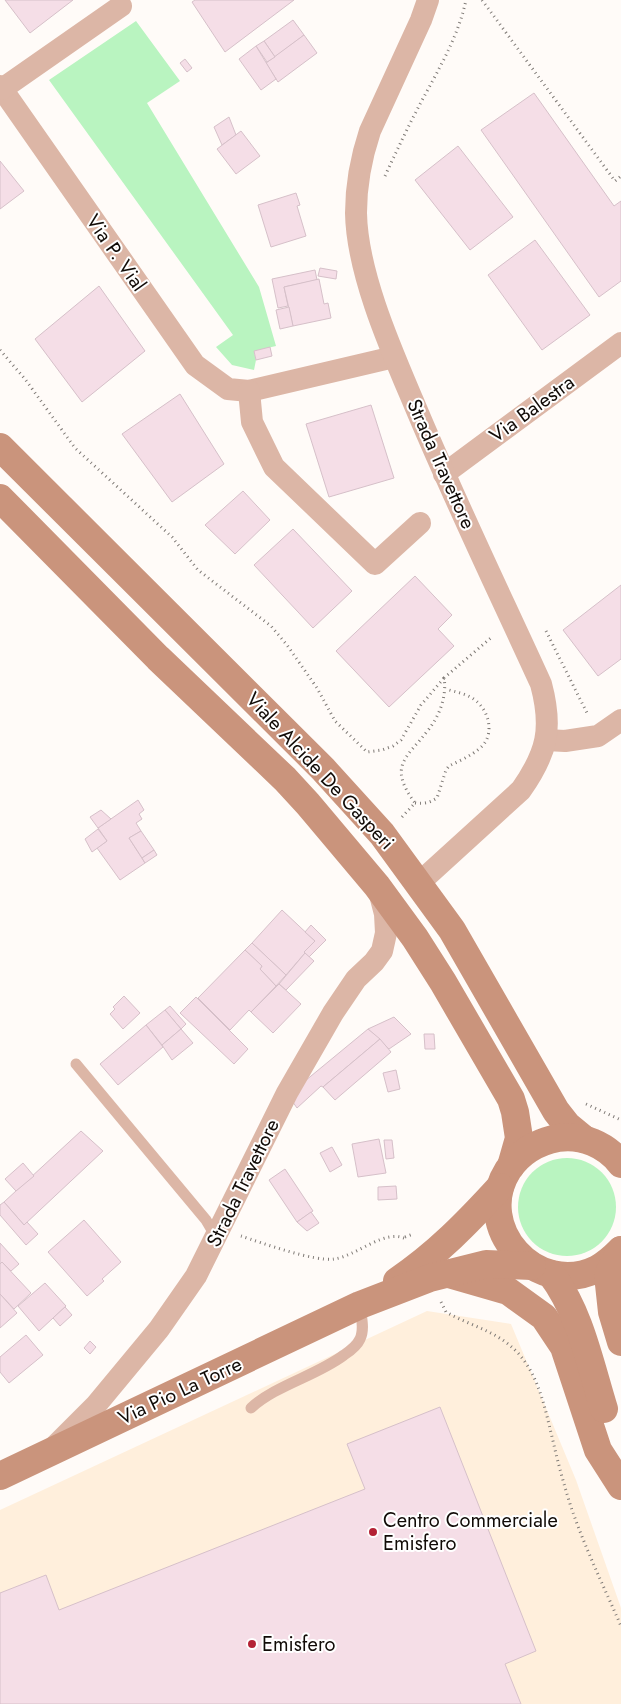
<svg xmlns="http://www.w3.org/2000/svg" width="621" height="1704" viewBox="0 0 621 1704" font-family="Jost,sans-serif">
<rect width="100%" height="100%" fill="#fffbf8"/>
<path fill="#ffefdc" d="M 427,1311 L 511,1324 L 576,1480 L 621,1608 L 621,1704 L 0,1704 L 0,1510 Z"/>
<g fill="#b9f4c0">
<path d="M 136,21 L 180,81 L 147,103 L 259,287 L 276,346 L 254,351 L 256,360 L 254,370 L 232,365 L 216,347 L 233,335 L 49,80 Z"/>
<circle cx="567" cy="1207" r="49"/>
</g>
<g fill="#f5dee7" stroke="#d6c0c9">
<path d="M 5,0 L 73,0 L 30,33 Z"/>
<path d="M 195,0 L 294,0 L 225,52 L 192,2 Z"/>
<path d="M 293,20 L 304,35 L 275,57 L 264,41 Z"/>
<path d="M 304,35 L 317,53 L 278,82 L 266,63 Z"/>
<path d="M 264,41 L 275,57 L 267,62 L 256,46 Z"/>
<path d="M 256,46 L 276,79 L 261,90 L 239,59 Z"/>
<path d="M 185,59 L 192,68 L 187,72 L 180,63 Z"/>
<path d="M 534,93 L 614,206 L 621,201 L 621,281 L 599,297 L 481,130 Z"/>
<path d="M 229,117 L 236,135 L 222,145 L 214,127 Z"/>
<path d="M 241,131 L 260,156 L 236,174 L 217,149 Z"/>
<path d="M 458,146 L 513,217 L 470,250 L 415,180 Z"/>
<path d="M 0,161 L 24,191 L 0,209 Z"/>
<path d="M 296,193 L 300,205 L 297,206 L 306,236 L 271,247 L 258,205 Z"/>
<path d="M 535,240 L 590,315 L 542,350 L 488,275 Z"/>
<path d="M 320,268 L 337,271 L 336,279 L 318,276 Z"/>
<path d="M 315,270 L 317,280 L 284,287 L 288,306 L 278,308 L 272,279 Z"/>
<path d="M 319,279 L 324,304 L 328,303 L 331,318 L 293,326 L 284,287 Z"/>
<path d="M 99,286 L 145,351 L 82,402 L 35,339 Z"/>
<path d="M 289,307 L 293,326 L 280,329 L 276,310 Z"/>
<path d="M 270,347 L 272,356 L 256,360 L 254,351 Z"/>
<path d="M 180,394 L 224,464 L 172,502 L 122,434 Z"/>
<path d="M 371,405 L 394,478 L 329,497 L 306,424 Z"/>
<path d="M 243,491 L 270,520 L 235,554 L 205,525 Z"/>
<path d="M 293,529 L 352,591 L 313,628 L 254,565 Z"/>
<path d="M 415,576 L 452,615 L 438,629 L 454,646 L 389,707 L 336,651 Z"/>
<path d="M 621,585 L 621,659 L 598,676 L 563,630 Z"/>
<path d="M 138,800 L 144,810 L 139,814 L 142,819 L 136,823 L 141,831 L 129,838 L 145,863 L 120,880 L 97,848 L 107,841 L 98,828 Z"/>
<path d="M 101,810 L 111,819 L 98,828 L 90,817 Z"/>
<path d="M 98,829 L 107,841 L 92,852 L 85,839 Z"/>
<path d="M 141,831 L 154,850 L 142,858 L 129,838 Z"/>
<path d="M 154,850 L 157,855 L 145,863 L 142,858 Z"/>
<path d="M 282,910 L 315,941 L 304,952 L 305,953 L 286,975 L 252,943 Z"/>
<path d="M 311,925 L 326,940 L 309,957 L 304,952 L 315,941 L 305,932 Z"/>
<path d="M 252,943 L 286,975 L 276,986 L 260,969 L 262,966 L 245,950 Z"/>
<path d="M 245,950 L 262,966 L 260,969 L 276,986 L 251,1012 L 249,1010 L 230,1030 L 198,998 Z"/>
<path d="M 305,953 L 314,961 L 286,990 L 279,984 Z"/>
<path d="M 279,984 L 301,1004 L 273,1033 L 251,1012 Z"/>
<path d="M 124,996 L 140,1013 L 123,1029 L 110,1014 L 115,1009 L 113,1007 Z"/>
<path d="M 196,997 L 248,1049 L 234,1064 L 180,1013 Z"/>
<path d="M 170,1006 L 186,1024 L 181,1029 L 165,1010 Z"/>
<path d="M 165,1010 L 181,1029 L 162,1045 L 146,1025 Z"/>
<path d="M 394,1017 L 411,1034 L 389,1049 L 368,1029 Z"/>
<path d="M 146,1025 L 163,1047 L 118,1085 L 100,1064 Z"/>
<path d="M 181,1029 L 193,1043 L 172,1060 L 162,1045 Z"/>
<path d="M 368,1029 L 380,1039 L 323,1087 L 321,1086 L 297,1108 L 288,1095 Z"/>
<path d="M 424,1034 L 434,1034 L 435,1049 L 425,1049 Z"/>
<path d="M 380,1039 L 391,1052 L 335,1100 L 323,1087 Z"/>
<path d="M 396,1070 L 400,1089 L 388,1092 L 383,1073 Z"/>
<path d="M 81,1131 L 103,1151 L 24,1225 L 4,1202 Z"/>
<path d="M 379,1139 L 386,1173 L 358,1177 L 352,1144 Z"/>
<path d="M 384,1140 L 392,1140 L 394,1158 L 386,1159 Z"/>
<path d="M 332,1147 L 342,1165 L 330,1172 L 320,1153 Z"/>
<path d="M 23,1163 L 34,1176 L 16,1191 L 5,1179 Z"/>
<path d="M 285,1169 L 313,1211 L 297,1222 L 269,1180 Z"/>
<path d="M 396,1186 L 397,1199 L 378,1200 L 378,1187 Z"/>
<path d="M 4,1202 L 24,1225 L 27,1222 L 38,1234 L 26,1245 L 0,1215 L 0,1205 Z"/>
<path d="M 311,1212 L 319,1223 L 307,1231 L 297,1222 Z"/>
<path d="M 84,1220 L 121,1262 L 102,1279 L 104,1281 L 87,1296 L 48,1252 Z"/>
<path d="M 0,1243 L 19,1264 L 11,1271 L 2,1262 L 0,1264 Z"/>
<path d="M 2,1262 L 31,1293 L 14,1309 L 0,1294 L 0,1264 Z"/>
<path d="M 45,1283 L 66,1306 L 39,1331 L 18,1306 Z"/>
<path d="M 0,1294 L 17,1313 L 0,1328 Z"/>
<path d="M 65,1307 L 72,1315 L 60,1326 L 53,1318 Z"/>
<path d="M 26,1335 L 43,1355 L 9,1383 L 0,1372 L 0,1357 Z"/>
<path d="M 90,1341 L 96,1347 L 90,1354 L 84,1348 Z"/>
<path d="M 440,1407 L 536,1651 L 505,1664 L 521,1704 L 0,1704 L 0,1593 L 46,1575 L 59,1610 L 365,1489 L 347,1444 Z"/>
</g>
<g fill="none" stroke-linecap="round" stroke-linejoin="round">
<g stroke="#7f7a76" stroke-width="3" stroke-dasharray="1 4" stroke-linecap="butt">
<path d="M 482,0 L 615,181 L 621,176"/>
<path d="M 385,176 C 396,152 407,129 419,106 C 437,72 458,38 466,0"/>
<path d="M 0,350 L 25,379 L 75,448 L 172,537 L 198,570 L 271,626 L 287,645 L 317,688 L 335,721 L 367,752 L 382,750 L 393,746 L 401,740 L 421,705 L 444,678"/>
<path d="M 546,631 L 587,713"/>
<path d="M 415,803 C 424,804 429,803 437,798 L 446,770 L 449,766 C 459,761 471,756 480,748 C 496,735 489,708 472,698 C 464,693 455,692 446,689"/>
<path d="M 402,817 L 415,803 C 387,765 407,758 429,729 C 440,715 447,695 444,678 L 492,637"/>
<path d="M 586,1104 L 621,1120"/>
<path d="M 241,1236 C 262,1243 315,1262 334,1259 C 357,1256 385,1228 406,1239"/>
<path d="M 405,1237 L 413,1234"/>
<path d="M 441,1302 L 446,1312 C 472,1327 496,1330 518,1353 C 540,1378 545,1409 553,1441 C 558,1463 564,1485 571,1507 C 585,1548 604,1587 621,1626"/>
</g>
<g stroke="#dcb6a6" stroke-width="11">
<path d="M 76,1064 L 206,1220 L 216,1237"/>
<path d="M 251,1408 C 276,1385 316,1376 344,1355 C 350,1351 357,1346 360,1339 C 365,1329 361,1316 360,1305"/>
</g>
<g stroke="#dcb6a6" stroke-width="22">
<path d="M 0,86 L 195,365 L 228,389 L 249,391 L 394,357"/>
<path d="M 2,89 L 121,6"/>
<path d="M 249,391 L 252,422 L 274,467 L 375,564 L 420,523"/>
<path d="M 444,474 L 621,343"/>
<path d="M 546,740 L 565,741 L 598,736 L 621,720"/>
<path d="M 419,883 L 521,790 C 547,753 553,729 541,684 C 498,590 453,497 413,401 C 390,347 357,272 356,213 C 356,185 361,158 370,131 L 421,20 L 428,0"/>
<path d="M 54,1447 L 96,1405 L 159,1329 L 196,1276 L 287,1093 L 333,1013 L 356,979 L 374,962 L 382,951 L 386,933 L 385,914 L 379,891"/>
</g>
<g stroke="#ca947c" stroke-width="28">
<path d="M 0,447 L 323,769 L 382,834 L 452,930 L 556,1111 L 567,1125 L 584,1139"/>
<path d="M 0,498 L 158,658 L 285,779 L 308,804 L 377,886 L 415,938 L 443,982 L 511,1099 L 515,1112 L 519,1138 L 511,1166"/>
<path d="M 621,1164 C 607,1145 581,1134 558,1138 C 537,1142 520,1152 508,1170 C 472,1227 536,1299 597,1269 C 607,1264 614,1257 621,1250"/>
<path d="M 621,1250 L 608,1275 L 612,1312 L 621,1342"/>
<path d="M 449,1274 L 508,1291 L 544,1317 L 564,1347 L 598,1450 L 621,1486"/>
<path d="M 551,1274 C 580,1312 590,1364 604,1409"/>
<path d="M 397,1281 C 437,1254 468,1222 500,1187"/>
<path d="M 0,1476 L 360,1305 L 430,1278 L 486,1264 L 532,1266"/>
</g>
</g>
<g fill="#b42235" stroke="#fff" stroke-width="2">
<circle cx="373" cy="1532" r="5"/>
<circle cx="252" cy="1644" r="5"/>
</g>
<g text-anchor="middle" dominant-baseline="central" stroke-width="4" stroke-linejoin="round" paint-order="stroke">
<g font-size="20" fill="#110b07" stroke="#fff">
<text transform="translate(116 253) rotate(55)">Via P. Vial</text>
<text transform="translate(532 409) rotate(-36)">Via Balestra</text>
<text transform="translate(441 464) rotate(66)">Strada Travettore</text>
<text transform="translate(320 771) rotate(47)">Viale Alcide De Gasperi</text>
<text transform="translate(243 1183) rotate(-64)">Strada Travettore</text>
<text transform="translate(180 1391) rotate(-25)">Via Pio La Torre</text>
</g>
<g font-size="20" fill="#110b07" stroke="#fff" text-anchor="start">
<text x="383" y="1520">Centro Commerciale<tspan x="383" dy="23">Emisfero</tspan></text>
<text x="262" y="1644">Emisfero</text>
</g>
</g>
</svg>
